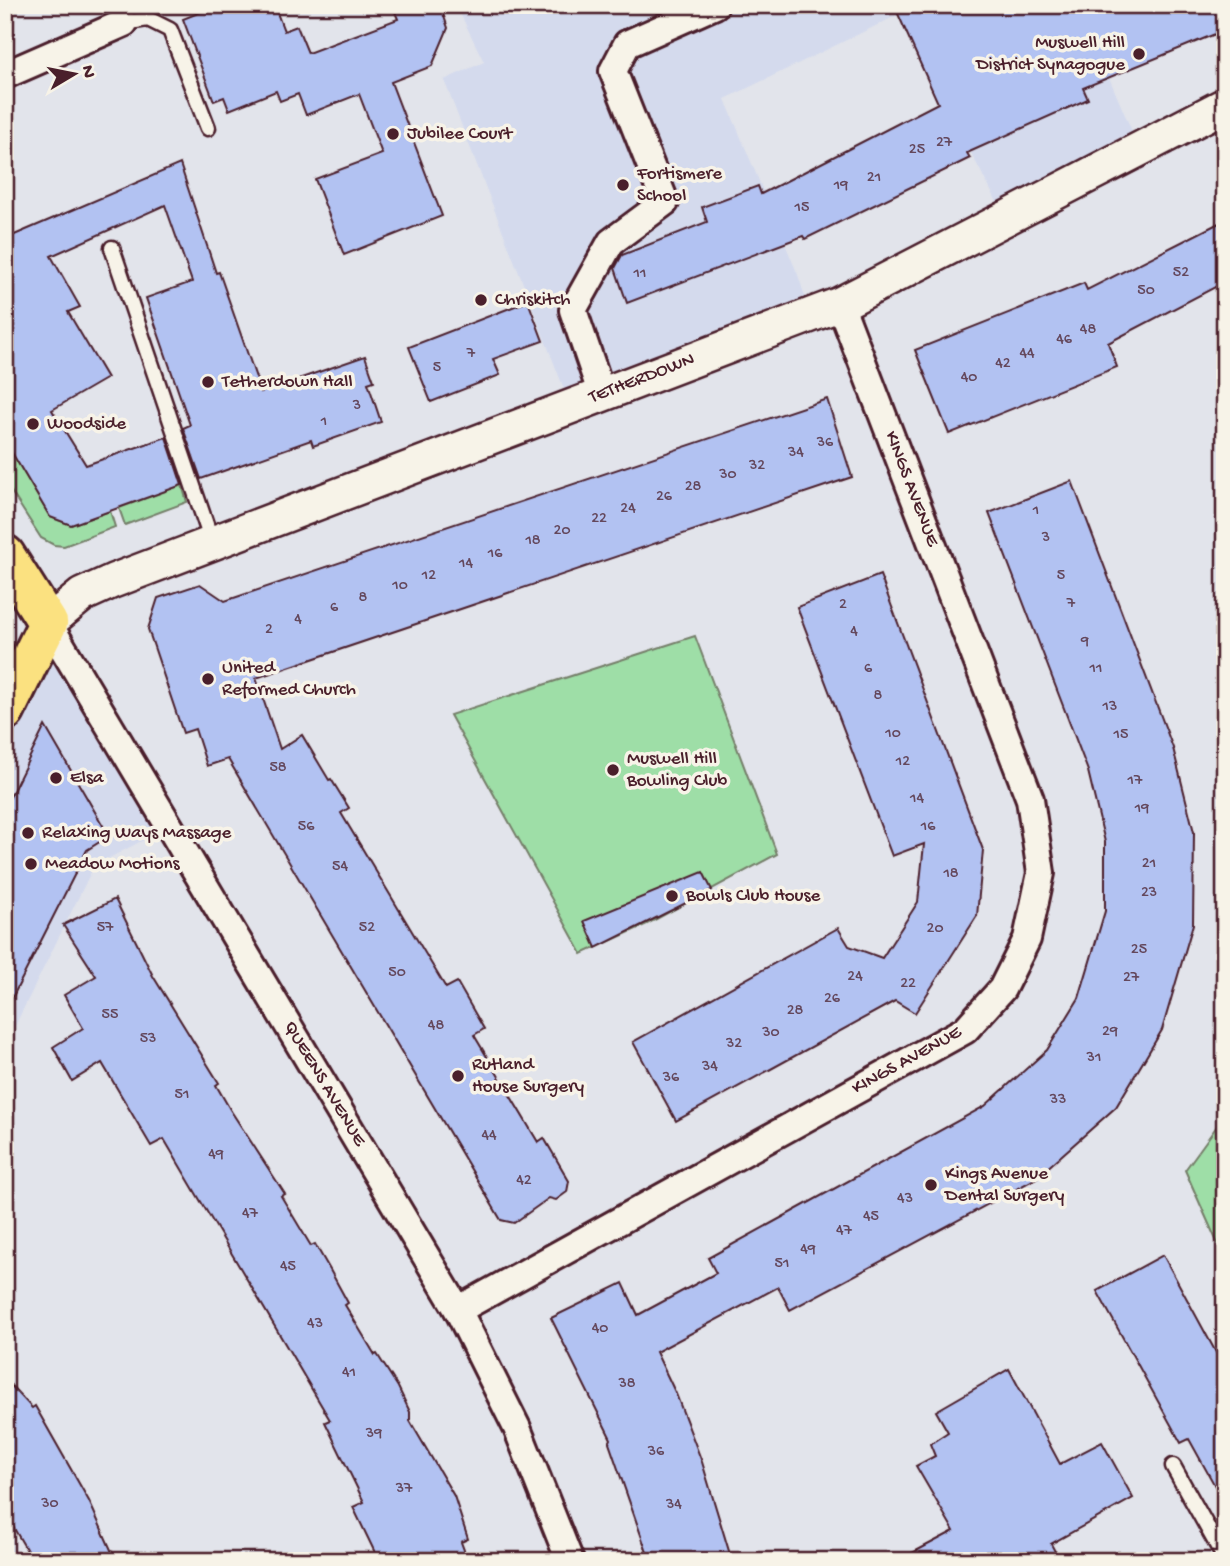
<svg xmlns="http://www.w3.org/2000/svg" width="1230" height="1566" viewBox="0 0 1230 1566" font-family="'Gochi Hand',sans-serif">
<rect width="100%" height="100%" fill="#e2e4eb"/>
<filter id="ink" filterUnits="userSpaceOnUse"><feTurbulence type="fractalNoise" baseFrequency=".0143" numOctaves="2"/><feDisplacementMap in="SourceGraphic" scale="14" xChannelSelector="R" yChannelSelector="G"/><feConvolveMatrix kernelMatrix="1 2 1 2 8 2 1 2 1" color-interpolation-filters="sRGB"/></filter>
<g filter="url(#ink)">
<g fill="#d4daed">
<path d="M 456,5 L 1078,5 L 1140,150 L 1006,219 L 898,15 L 725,99 L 798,275 L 811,315 L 571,407 L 444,80 L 484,62 Z"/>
<path d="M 48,623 L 170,826 L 94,866 L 5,1046 L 5,711 Z"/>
</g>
<g fill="#9edea7" stroke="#747e69" stroke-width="2">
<path d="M 5,441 L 50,517 L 71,525 L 110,511 L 115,527 L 64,546 L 54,545 L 41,538 L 5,482 Z"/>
<path d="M 182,485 L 187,502 L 125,525 L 119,508 Z"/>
<path d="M 695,636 L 777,854 L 647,924 L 582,954 L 450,715 Z"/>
<path d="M 1225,1115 L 1225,1260 L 1185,1170 Z"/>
</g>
<g fill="#b2c2f2" stroke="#4a1f2b" stroke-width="2">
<path d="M 218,5 L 274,5 L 284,31 L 297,26 L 308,53 L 398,19 L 392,5 L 440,5 L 448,28 L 432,66 L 391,82 L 442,216 L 344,255 L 315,179 L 382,154 L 359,94 L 306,115 L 298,94 L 280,101 L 276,91 L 229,110 L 224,97 L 214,101 L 183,19 Z"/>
<path d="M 894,5 L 1225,5 L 1225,30 L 1083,88 L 1088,99 L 967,153 L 970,158 L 805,239 L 803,236 L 627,303 L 615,268 L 622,255 L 707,222 L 702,207 L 758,186 L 761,194 L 938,103 Z"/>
<path d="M 180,164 L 216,273 L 219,272 L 261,392 L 365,356 L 374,381 L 368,383 L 381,422 L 313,446 L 311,440 L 201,479 L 183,428 L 190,425 L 146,298 L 192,282 L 165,205 L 51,256 L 80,307 L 68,312 L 107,378 L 52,410 L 86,465 L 166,437 L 182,485 L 71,525 L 50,517 L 5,441 L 5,239 Z"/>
<path d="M 1225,220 L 1225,282 L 1108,343 L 1117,367 L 949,434 L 915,350 L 1084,283 L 1087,290 Z"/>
<path d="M 528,301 L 543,341 L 493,359 L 500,375 L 431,402 L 409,347 Z"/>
<path d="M 827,399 L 852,477 L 256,678 L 280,749 L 302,735 L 329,780 L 331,779 L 349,808 L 341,813 L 446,988 L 457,982 L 484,1029 L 474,1035 L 538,1142 L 544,1138 L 569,1181 L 567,1192 L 556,1200 L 549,1198 L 514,1223 L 501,1220 L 228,759 L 207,766 L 195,729 L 183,733 L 148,629 L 158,598 L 200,584 L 225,601 Z"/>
<path d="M 1072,481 L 1173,748 L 1194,832 L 1193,924 L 1162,1030 L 1116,1107 L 1035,1179 L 790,1310 L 778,1287 L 656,1352 L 676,1394 L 702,1462 L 732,1561 L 650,1561 L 609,1443 L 611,1439 L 551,1318 L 623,1283 L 638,1315 L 716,1273 L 708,1258 L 985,1106 L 1047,1050 L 1079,998 L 1105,911 L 1105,842 L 1088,771 L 989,513 Z"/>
<path d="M 880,575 L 983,850 L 977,916 L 915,1013 L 895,1001 L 676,1121 L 633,1042 L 838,928 L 849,946 L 882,958 L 918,902 L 924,844 L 892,856 L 797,607 Z"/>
<path d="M 45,726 L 109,836 L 87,850 L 5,1012 L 5,807 Z"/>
<path d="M 703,872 L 712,890 L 596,948 L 584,921 Z"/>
<path d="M 115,899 L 153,976 L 219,1083 L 216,1085 L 231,1111 L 285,1194 L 281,1196 L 311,1246 L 315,1244 L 330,1270 L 348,1303 L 345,1305 L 375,1355 L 377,1354 L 398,1387 L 410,1412 L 410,1421 L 454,1496 L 468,1539 L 461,1542 L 468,1561 L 379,1561 L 353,1507 L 364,1502 L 325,1422 L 330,1420 L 164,1139 L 151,1146 L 102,1063 L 72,1081 L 53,1047 L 83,1028 L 64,995 L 96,976 L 63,925 Z"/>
<path d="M 1163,1255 L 1225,1369 L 1225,1504 L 1189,1439 L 1181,1443 L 1097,1291 Z"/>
<path d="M 1009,1369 L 1060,1464 L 1102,1442 L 1133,1498 L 1051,1544 L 1060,1561 L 897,1561 L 954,1531 L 916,1466 L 935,1456 L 930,1444 L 948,1432 L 936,1411 Z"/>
<path d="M 5,1379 L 32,1408 L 35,1406 L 89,1501 L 116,1561 L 33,1561 L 5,1513 Z"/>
</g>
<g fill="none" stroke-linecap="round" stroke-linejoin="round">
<g stroke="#4a1f2b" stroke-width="19">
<g id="service">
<path d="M 124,23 L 148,19 L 170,30 L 208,128"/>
<path d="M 112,248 L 212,542"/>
<path d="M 1173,1466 L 1225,1559"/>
</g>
</g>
<g stroke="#4a1f2b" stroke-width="32">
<g id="minor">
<path d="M 5,75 L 124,23"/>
<path d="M 602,395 L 573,310 L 611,242 L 665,202 L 613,71 L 627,44 L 715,5"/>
<path d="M 48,623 L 458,1310 L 517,1428 L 570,1561"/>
<path d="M 458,1310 L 965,1030 L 1002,989 L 1027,939 L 1041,873 L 1030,799 L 840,304"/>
</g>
</g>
<g stroke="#4a1f2b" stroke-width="38">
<path id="tertiary" d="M 48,623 L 82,595 L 113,581 L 840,304 L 1225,105"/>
</g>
<g stroke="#4a1f2b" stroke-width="44">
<path id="primary" d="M 5,555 L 48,623 L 5,711"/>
</g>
<use href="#service" stroke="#f7f3e8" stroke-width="14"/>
<use href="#minor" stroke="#f7f3e8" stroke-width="26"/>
<use href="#tertiary" stroke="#f7f3e8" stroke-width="33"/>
<use href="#primary" stroke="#fbe180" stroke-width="38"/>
</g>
</g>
<g fill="#4a1f2b" stroke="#f7f3e8" stroke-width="2.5">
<circle cx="1139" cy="54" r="7"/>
<circle cx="393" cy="134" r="7"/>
<circle cx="623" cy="185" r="7"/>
<circle cx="481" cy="300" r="7"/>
<circle cx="208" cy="382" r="7"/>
<circle cx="33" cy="424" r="7"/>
<circle cx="208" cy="679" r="7"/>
<circle cx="613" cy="770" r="7"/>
<circle cx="56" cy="778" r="7"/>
<circle cx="28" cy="833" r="7"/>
<circle cx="31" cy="864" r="7"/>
<circle cx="672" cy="896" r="7"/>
<circle cx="458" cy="1076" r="7"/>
<circle cx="931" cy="1185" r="7"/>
</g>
<g text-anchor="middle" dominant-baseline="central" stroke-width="7" stroke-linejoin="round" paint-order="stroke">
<g font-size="16" fill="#64485d">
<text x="944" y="143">27</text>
<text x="917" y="150">25</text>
<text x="874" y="178">21</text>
<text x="841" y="186">19</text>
<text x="802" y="208">15</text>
<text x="1181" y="273">52</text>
<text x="640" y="274">11</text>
<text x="1146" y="291">50</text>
<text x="1088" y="330">48</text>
<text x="1064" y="340">46</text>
<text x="471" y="354">7</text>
<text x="1027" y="354">44</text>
<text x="1003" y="364">42</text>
<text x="437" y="368">5</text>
<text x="969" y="378">40</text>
<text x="357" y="406">3</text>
<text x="324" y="422">1</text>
<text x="825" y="443">36</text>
<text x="796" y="453">34</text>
<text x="757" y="466">32</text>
<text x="728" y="475">30</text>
<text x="693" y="487">28</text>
<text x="664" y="497">26</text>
<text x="628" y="509">24</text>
<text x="1036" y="511">1</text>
<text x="599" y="519">22</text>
<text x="562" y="531">20</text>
<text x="1046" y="538">3</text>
<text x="533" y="541">18</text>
<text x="495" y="554">16</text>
<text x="466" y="564">14</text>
<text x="429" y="576">12</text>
<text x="1061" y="576">5</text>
<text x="400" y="586">10</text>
<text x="363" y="598">8</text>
<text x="1071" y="604">7</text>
<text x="843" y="605">2</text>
<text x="334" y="608">6</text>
<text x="298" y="620">4</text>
<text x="269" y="630">2</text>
<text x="854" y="632">4</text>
<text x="1085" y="642">9</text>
<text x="868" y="669">6</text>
<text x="1096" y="669">11</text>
<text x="878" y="696">8</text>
<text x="1110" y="707">13</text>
<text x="893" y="734">10</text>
<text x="1121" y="735">15</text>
<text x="903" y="762">12</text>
<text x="278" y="768">58</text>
<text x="1135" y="781">17</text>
<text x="917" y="799">14</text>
<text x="1142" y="809">19</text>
<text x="306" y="827">56</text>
<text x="928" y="827">16</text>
<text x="1149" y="864">21</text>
<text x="340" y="867">54</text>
<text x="951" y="874">18</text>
<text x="1149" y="893">23</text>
<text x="105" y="928">57</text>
<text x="367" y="928">52</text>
<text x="935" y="929">20</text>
<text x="1139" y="950">25</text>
<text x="397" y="973">50</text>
<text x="855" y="977">24</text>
<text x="1131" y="978">27</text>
<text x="908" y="984">22</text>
<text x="832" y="999">26</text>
<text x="795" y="1011">28</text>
<text x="110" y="1015">55</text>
<text x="436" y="1026">48</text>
<text x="1110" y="1032">29</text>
<text x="771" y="1033">30</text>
<text x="148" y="1039">53</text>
<text x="734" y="1044">32</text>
<text x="1094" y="1058">31</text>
<text x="710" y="1067">34</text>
<text x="671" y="1078">36</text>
<text x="182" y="1095">51</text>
<text x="1058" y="1100">33</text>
<text x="489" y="1136">44</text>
<text x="216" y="1155">49</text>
<text x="524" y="1181">42</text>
<text x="905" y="1199">43</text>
<text x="250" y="1214">47</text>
<text x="871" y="1217">45</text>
<text x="844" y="1231">47</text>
<text x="808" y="1250">49</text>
<text x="782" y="1264">51</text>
<text x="288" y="1267">45</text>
<text x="315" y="1324">43</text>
<text x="600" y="1329">40</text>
<text x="349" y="1373">41</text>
<text x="627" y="1384">38</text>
<text x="374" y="1434">39</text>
<text x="656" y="1452">36</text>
<text x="404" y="1489">37</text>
<text x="50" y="1504">30</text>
<text x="674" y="1505">34</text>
</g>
<g font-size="19" fill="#4a1f2b" stroke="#f7f3e8" text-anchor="start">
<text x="1125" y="43" text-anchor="end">Muswell Hill<tspan x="1125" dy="22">District Synagogue</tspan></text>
<text x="407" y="134">Jubilee Court</text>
<text x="637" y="174">Fortismere<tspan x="637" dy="22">School</tspan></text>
<text x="495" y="300">Chriskitch</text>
<text x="222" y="382">Tetherdown Hall</text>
<text x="47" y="424">Woodside</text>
<text x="222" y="668">United<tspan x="222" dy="22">Reformed Church</tspan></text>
<text x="627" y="759">Muswell Hill<tspan x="627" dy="22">Bowling Club</tspan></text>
<text x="70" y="778">Elsa</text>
<text x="42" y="833">Relaxing Ways Massage</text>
<text x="45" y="864">Meadow Motions</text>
<text x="686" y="896">Bowls Club House</text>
<text x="472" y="1065">Rutland<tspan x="472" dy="22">House Surgery</tspan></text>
<text x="945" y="1174">Kings Avenue<tspan x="945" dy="22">Dental Surgery</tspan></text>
</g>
<g font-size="19" fill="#4a1f2b" stroke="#f7f3e8">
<text transform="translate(642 379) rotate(-21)">TETHERDOWN</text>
<text transform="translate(911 489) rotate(69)">KINGS AVENUE</text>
<text transform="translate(907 1061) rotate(-29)">KINGS AVENUE</text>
<text transform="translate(324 1084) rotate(59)">QUEENS AVENUE</text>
</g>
</g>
<rect width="1230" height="1566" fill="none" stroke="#f7f3e8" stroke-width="28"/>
<rect x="14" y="14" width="1202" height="1538" fill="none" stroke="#4a1f2b" stroke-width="2.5" filter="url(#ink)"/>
<g transform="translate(74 74) rotate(80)" stroke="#f7f3e8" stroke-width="5" paint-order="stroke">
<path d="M0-5L12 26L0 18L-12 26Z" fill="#4a1f2b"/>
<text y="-10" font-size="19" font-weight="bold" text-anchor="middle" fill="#4a1f2b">N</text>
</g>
</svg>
